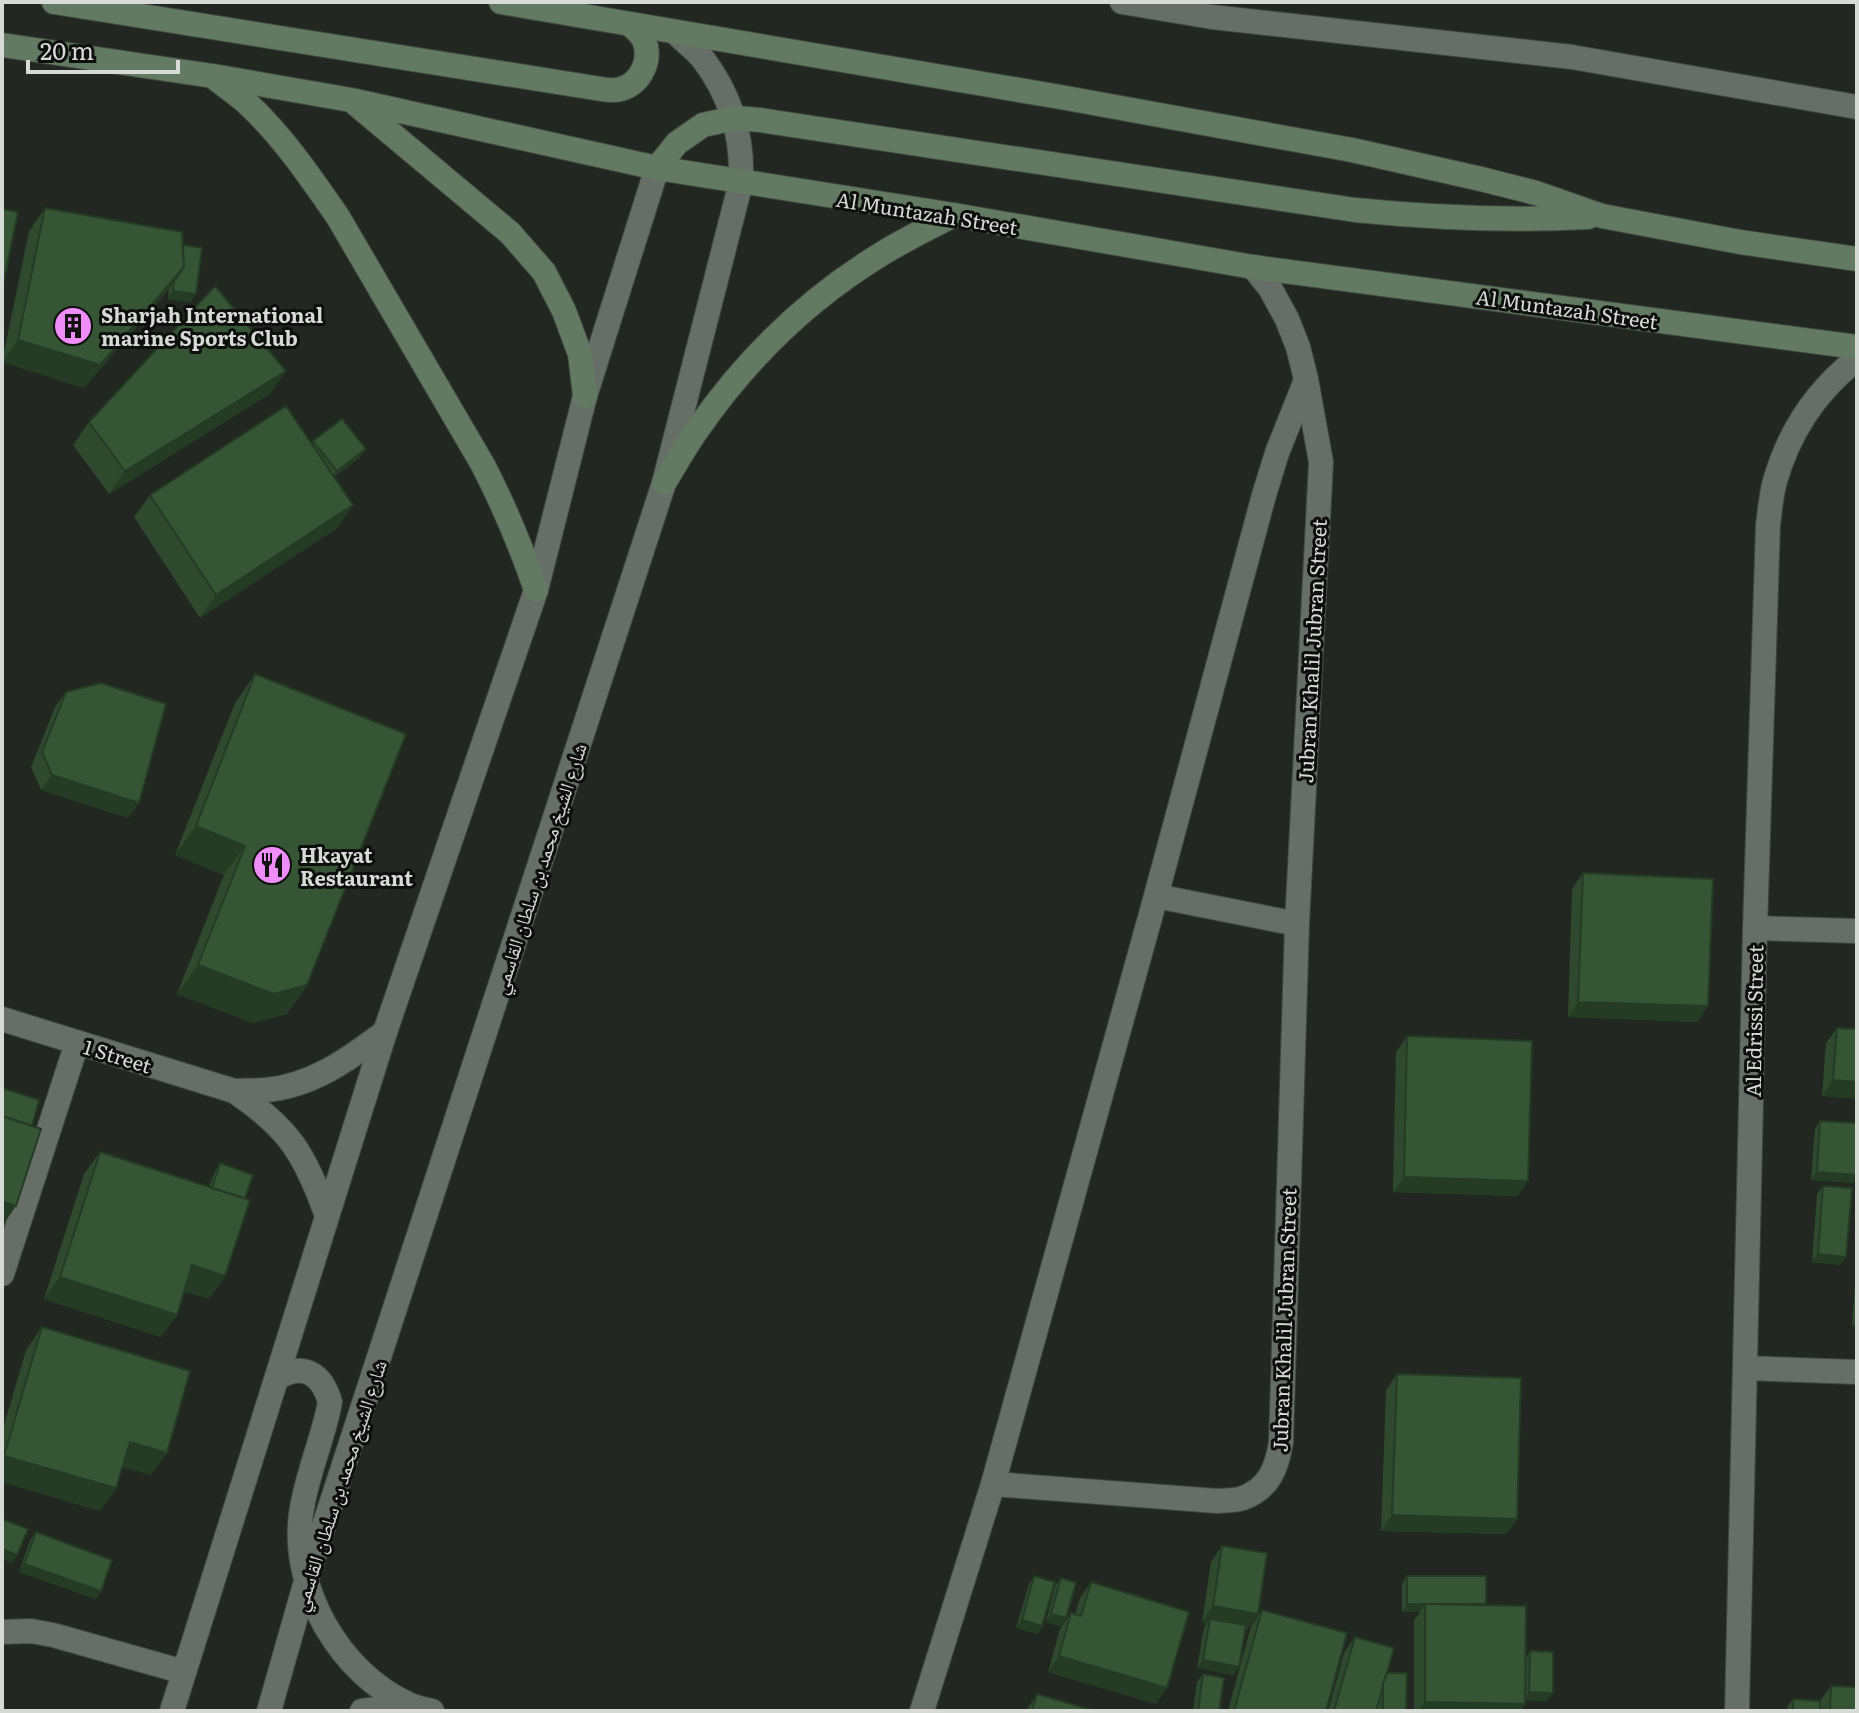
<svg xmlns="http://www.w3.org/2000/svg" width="1859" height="1713" viewBox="0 0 1859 1713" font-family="Literata,'Noto Naskh Arabic',serif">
<rect width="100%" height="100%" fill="#222721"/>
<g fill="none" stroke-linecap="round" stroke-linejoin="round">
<g stroke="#404540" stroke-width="26">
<g id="service">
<path d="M 1122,2 L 1212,17 L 1572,57 L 1857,107"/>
<path d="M 2,1632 L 31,1631 L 53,1635 L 184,1672"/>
</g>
</g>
<g stroke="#404540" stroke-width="26">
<g id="minor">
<path d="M 1156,896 L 1297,924"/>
<path d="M 1755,928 L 1857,931"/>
<path d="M 2,1019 L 234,1091 C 289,1128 305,1154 327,1216"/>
<path d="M 234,1091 C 244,1090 255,1091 266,1090 C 312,1086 349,1059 385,1032"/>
<path d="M 2,1274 L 77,1043"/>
<path d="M 1745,1368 L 1857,1372"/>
<path d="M 277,1378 C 304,1362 322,1374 330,1402 C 323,1440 306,1476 301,1514 C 291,1589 340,1673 408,1704 C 416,1708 424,1709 432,1711"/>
<path d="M 993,1484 L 1217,1501 C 1225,1500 1236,1501 1243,1498 C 1270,1488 1277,1467 1281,1442 L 1297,924 L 1321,462 L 1306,379 L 1298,347 L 1287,319 L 1270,288 L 1253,267"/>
<path d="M 172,1711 L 385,1032 L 536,590 L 585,396 L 657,168"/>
<path d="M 269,1711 L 306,1581 L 664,483 L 741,182 C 743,137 731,96 703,59 C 696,50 685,42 676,33"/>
<path d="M 362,1711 L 409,1705"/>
<path d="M 922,1711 L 993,1484 L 1156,896 L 1264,495 L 1277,453 L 1306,380"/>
<path d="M 1737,1711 L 1755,928 L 1768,525 C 1770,511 1771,495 1775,481 C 1789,432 1817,390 1857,359"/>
</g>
</g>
<g stroke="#404540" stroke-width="26">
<g id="secondary">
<path d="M 54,2 L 601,89 C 607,90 615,91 621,89 C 641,83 652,60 644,40 C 641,34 636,30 631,25"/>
<path d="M 501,2 L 1066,98 L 1352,150 L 1481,179 L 1536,193 L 1602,216 L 1740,242 L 1857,259"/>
<path d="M 2,45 L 213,76 L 351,100 L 657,168 L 954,215 L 1253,267 L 1857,347"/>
<path d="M 215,78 C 226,87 239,95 249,105 C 284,138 311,178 338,217 L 483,465 C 504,506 521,546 536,590"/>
<path d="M 356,104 L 510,233 L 544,272 L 564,311 L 580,354 L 585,396"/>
<path d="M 657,168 L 677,143 L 703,125 L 735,118 L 760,120 L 1355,210 C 1435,218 1508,221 1588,217"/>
<path d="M 664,483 C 675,465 685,447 697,430 C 746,359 809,298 883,253 C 906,239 930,227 954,215"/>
</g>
</g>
<use href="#service" stroke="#676d67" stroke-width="24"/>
<use href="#minor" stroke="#676d67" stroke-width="24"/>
<use href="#secondary" stroke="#627a62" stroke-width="24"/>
</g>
<g fill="#2e492d">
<path d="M 45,208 L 183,245 L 191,302 L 168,299 L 169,289 L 84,388 L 2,362 L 29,231 Z"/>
<path d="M 271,393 L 109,494 L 73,445 L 89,422 Z"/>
<path d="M 313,441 L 366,449 L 360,457 L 334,477 L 353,505 L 337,528 L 200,618 L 134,517 L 150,495 L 312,444 Z"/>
<path d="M 255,674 L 307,985 L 287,1014 L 253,1023 L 177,994 L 224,875 L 175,855 L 235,703 Z"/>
<path d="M 66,692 L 139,803 L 128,818 L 41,790 L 31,767 L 55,707 Z"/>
<path d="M 1583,873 L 1708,1006 L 1697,1022 L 1568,1017 L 1572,889 Z"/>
<path d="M 1837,1028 L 1857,1029 L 1857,1099 L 1822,1096 L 1826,1043 Z"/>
<path d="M 1407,1036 L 1528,1181 L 1517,1196 L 1393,1192 L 1396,1052 Z"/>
<path d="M 1820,1121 L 1857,1175 L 1857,1178 L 1853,1183 L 1811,1180 L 1815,1129 Z"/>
<path d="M 100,1152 L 209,1187 L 215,1171 L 220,1163 L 245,1198 L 225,1276 L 209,1299 L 184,1291 L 161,1337 L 44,1299 L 84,1174 Z"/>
<path d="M 1823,1186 L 1840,1265 L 1812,1262 L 1817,1194 Z"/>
<path d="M 1857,1256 L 1857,1327 L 1852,1326 Z"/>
<path d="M 42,1327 L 151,1475 L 122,1467 L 116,1488 L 100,1511 L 2,1482 L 2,1432 L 26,1350 Z"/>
<path d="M 1397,1374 L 1517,1519 L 1506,1534 L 1381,1531 L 1386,1390 Z"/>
<path d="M 36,1532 L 101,1591 L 96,1599 L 19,1572 L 30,1540 Z"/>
<path d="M 1222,1546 L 1247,1630 L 1245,1629 L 1239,1667 L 1233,1675 L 1197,1668 L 1204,1627 L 1207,1623 L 1202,1622 L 1211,1562 Z"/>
<path d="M 1034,1576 L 1042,1626 L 1037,1634 L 1016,1628 L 1029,1584 Z"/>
<path d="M 1407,1576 L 1485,1606 L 1526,1657 L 1530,1651 L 1547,1701 L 1525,1700 L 1525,1704 L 1520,1711 L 1414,1711 L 1414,1620 L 1420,1612 L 1402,1612 L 1402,1584 Z"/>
<path d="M 1061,1578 L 1066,1618 L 1061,1626 L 1046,1622 L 1055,1586 Z"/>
<path d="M 1091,1582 L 1156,1704 L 1048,1672 L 1060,1629 L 1071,1613 L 1075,1614 L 1080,1598 Z"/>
<path d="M 1262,1610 L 1326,1711 L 1228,1711 L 1251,1626 Z"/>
<path d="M 1355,1637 L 1387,1673 L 1406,1711 L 1378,1711 L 1378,1705 L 1376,1711 L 1328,1711 L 1344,1653 Z"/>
<path d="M 1203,1674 L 1219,1711 L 1193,1711 L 1197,1682 Z"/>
<path d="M 1831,1686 L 1857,1711 L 1787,1711 L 1787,1707 L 1793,1699 L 1820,1701 Z"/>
<path d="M 1037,1694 L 1095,1711 L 1026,1711 Z"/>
</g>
<g fill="#253c24">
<path d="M 184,267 L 168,290 L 84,388 L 2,362 L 18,340 Z"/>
<path d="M 173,291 L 196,294 L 191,302 L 168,299 Z"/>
<path d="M 286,371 L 271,393 L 109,494 L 125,471 Z"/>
<path d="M 366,449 L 360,457 L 332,479 L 337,471 Z"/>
<path d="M 353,505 L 337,528 L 200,618 L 216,595 Z"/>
<path d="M 52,775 L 139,803 L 128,818 L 41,790 Z"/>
<path d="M 196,826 L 245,846 L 224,875 L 175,855 Z"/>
<path d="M 198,965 L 307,985 L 287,1014 L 253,1023 L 177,994 Z"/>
<path d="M 1578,1002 L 1708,1006 L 1697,1022 L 1568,1017 Z"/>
<path d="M 1833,1080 L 1857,1082 L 1857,1099 L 1822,1096 Z"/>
<path d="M 1817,1172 L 1857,1175 L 1857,1178 L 1853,1183 L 1811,1180 Z"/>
<path d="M 1404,1177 L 1528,1181 L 1517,1196 L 1393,1192 Z"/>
<path d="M 2,1201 L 16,1206 L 2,1226 Z"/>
<path d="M 1818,1254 L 1846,1257 L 1840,1265 L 1812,1262 Z"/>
<path d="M 192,1265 L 225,1276 L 209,1299 L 176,1288 Z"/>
<path d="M 60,1277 L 177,1315 L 161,1337 L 44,1299 Z"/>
<path d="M 1857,1319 L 1857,1327 L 1852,1326 Z"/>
<path d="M 130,1442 L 167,1453 L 151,1475 L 114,1465 Z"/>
<path d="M 4,1456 L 116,1488 L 100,1511 L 2,1482 L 2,1459 Z"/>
<path d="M 1392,1515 L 1517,1519 L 1506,1534 L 1381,1531 Z"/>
<path d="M 2,1549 L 17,1555 L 12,1563 L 2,1559 Z"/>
<path d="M 24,1564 L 101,1591 L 96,1599 L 19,1572 Z"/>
<path d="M 1407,1604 L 1486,1604 L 1481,1612 L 1425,1604 L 1420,1612 L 1402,1612 Z"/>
<path d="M 1213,1606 L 1258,1614 L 1247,1630 L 1209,1623 L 1210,1619 L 1207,1623 L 1202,1622 Z"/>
<path d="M 1051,1614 L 1066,1618 L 1061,1626 L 1046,1622 Z"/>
<path d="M 1022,1620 L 1042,1626 L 1037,1634 L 1016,1628 Z"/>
<path d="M 1059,1656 L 1167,1688 L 1156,1704 L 1048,1672 Z"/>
<path d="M 1203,1660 L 1239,1667 L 1233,1675 L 1197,1668 Z"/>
<path d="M 1529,1692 L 1553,1693 L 1547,1701 L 1524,1700 Z"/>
<path d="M 1425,1702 L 1525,1704 L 1520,1711 L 1418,1711 Z"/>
</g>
<g fill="#355534" stroke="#253c24" stroke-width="2">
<path d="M 45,208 L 182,232 L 184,267 L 100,365 L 18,340 Z"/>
<path d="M 2,209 L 18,212 L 2,290 Z"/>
<path d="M 183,245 L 202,248 L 196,294 L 173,291 L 174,281 L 184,267 Z"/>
<path d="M 215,286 L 286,371 L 125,471 L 89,422 Z"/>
<path d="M 286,406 L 353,505 L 216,595 L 150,495 Z"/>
<path d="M 342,419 L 366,449 L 337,471 L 313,441 Z"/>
<path d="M 255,674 L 406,734 L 307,985 L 274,994 L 198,965 L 245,846 L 196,826 Z"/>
<path d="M 101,683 L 166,704 L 139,803 L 52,775 L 42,752 L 66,692 Z"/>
<path d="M 1583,873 L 1713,879 L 1708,1006 L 1578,1002 Z"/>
<path d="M 1837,1028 L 1857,1029 L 1857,1082 L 1833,1080 Z"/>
<path d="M 1407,1036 L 1532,1041 L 1528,1181 L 1404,1177 Z"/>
<path d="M 2,1088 L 39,1100 L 32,1126 L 2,1116 Z"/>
<path d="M 2,1116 L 41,1129 L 16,1206 L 2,1201 Z"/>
<path d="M 1820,1121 L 1857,1123 L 1857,1175 L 1817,1172 Z"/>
<path d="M 100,1152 L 250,1200 L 225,1276 L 192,1265 L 177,1315 L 60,1277 Z"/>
<path d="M 220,1163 L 253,1175 L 245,1198 L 212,1188 Z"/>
<path d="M 1823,1186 L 1852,1188 L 1846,1257 L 1818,1254 Z"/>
<path d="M 42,1327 L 190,1371 L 167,1453 L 130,1442 L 116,1488 L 4,1456 Z"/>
<path d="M 1397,1374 L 1521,1378 L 1517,1519 L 1392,1515 Z"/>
<path d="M 2,1519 L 28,1529 L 17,1555 L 2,1549 Z"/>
<path d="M 36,1532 L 112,1560 L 101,1591 L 24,1564 Z"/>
<path d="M 1222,1546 L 1267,1553 L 1258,1614 L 1213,1606 Z"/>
<path d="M 1034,1576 L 1055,1582 L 1042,1626 L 1022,1620 Z"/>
<rect x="1407" y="1576" width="79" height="28"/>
<path d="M 1061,1578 L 1076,1583 L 1066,1618 L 1051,1614 Z"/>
<path d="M 1091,1582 L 1189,1612 L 1167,1688 L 1059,1656 L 1071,1613 L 1081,1616 Z"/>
<path d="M 1425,1604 L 1526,1606 L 1525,1704 L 1425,1702 Z"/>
<path d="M 1262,1610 L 1347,1633 L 1326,1711 L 1234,1711 Z"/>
<path d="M 1210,1619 L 1246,1625 L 1239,1667 L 1203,1660 Z"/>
<path d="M 1355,1637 L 1394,1648 L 1376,1711 L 1334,1711 Z"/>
<path d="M 1530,1651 L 1553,1652 L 1553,1693 L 1529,1692 Z"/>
<path d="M 1387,1673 L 1407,1673 L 1406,1711 L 1383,1711 L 1383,1684 Z"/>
<path d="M 1203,1674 L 1224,1678 L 1219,1711 L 1198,1711 Z"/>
<path d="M 1831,1686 L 1857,1687 L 1857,1711 L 1830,1711 Z"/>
<path d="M 1037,1694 L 1095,1711 L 1032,1711 Z"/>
<path d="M 1793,1699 L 1820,1701 L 1820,1711 L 1793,1711 Z"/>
</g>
<defs>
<g id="building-disc" transform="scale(2)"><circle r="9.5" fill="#ee8cf8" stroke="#0d0f0d"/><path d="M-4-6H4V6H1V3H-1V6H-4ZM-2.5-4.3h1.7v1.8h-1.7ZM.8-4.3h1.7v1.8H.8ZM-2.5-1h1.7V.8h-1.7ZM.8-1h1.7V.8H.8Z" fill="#111"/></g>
<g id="restaurant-disc" transform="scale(2)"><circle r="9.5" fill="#ee8cf8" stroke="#0d0f0d"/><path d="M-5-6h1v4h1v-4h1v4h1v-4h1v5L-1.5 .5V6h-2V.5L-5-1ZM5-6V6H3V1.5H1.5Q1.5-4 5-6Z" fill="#111"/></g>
</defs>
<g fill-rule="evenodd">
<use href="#building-disc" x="73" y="326"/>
<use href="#restaurant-disc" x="272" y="865"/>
</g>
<g text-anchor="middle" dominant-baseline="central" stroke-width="6" stroke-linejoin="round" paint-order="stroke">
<g font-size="20" fill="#d7dad7" stroke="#0d0f0d">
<text transform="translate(927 212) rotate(9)">Al Muntazah Street</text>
<text transform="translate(1567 308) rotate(8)">Al Muntazah Street</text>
<text transform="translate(1311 651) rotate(-87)">Jubran Khalil Jubran Street</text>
<text transform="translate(538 868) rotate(-72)">شارع الشيخ محمد بن سلطان القاسمي</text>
<text transform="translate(1753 1021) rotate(-89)">Al Edrissi Street</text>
<text transform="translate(118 1055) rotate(17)">1 Street</text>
<text transform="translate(1283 1320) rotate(-88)">Jubran Khalil Jubran Street</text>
<text transform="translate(338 1485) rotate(-72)">شارع الشيخ محمد بن سلطان القاسمي</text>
</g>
<g font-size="20" font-weight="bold" fill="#d7dad7" stroke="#0d0f0d" text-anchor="start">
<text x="101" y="314">Sharjah International<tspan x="101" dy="23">marine Sports Club</tspan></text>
<text x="300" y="854">Hkayat<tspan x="300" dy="23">Restaurant</tspan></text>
</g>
</g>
<rect width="1859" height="1713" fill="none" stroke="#d7dad7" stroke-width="8"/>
<path d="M28 60v12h150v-12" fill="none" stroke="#d7dad7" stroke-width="4"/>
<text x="40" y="60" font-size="24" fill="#d7dad7" stroke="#0d0f0d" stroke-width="6" paint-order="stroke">20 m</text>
</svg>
